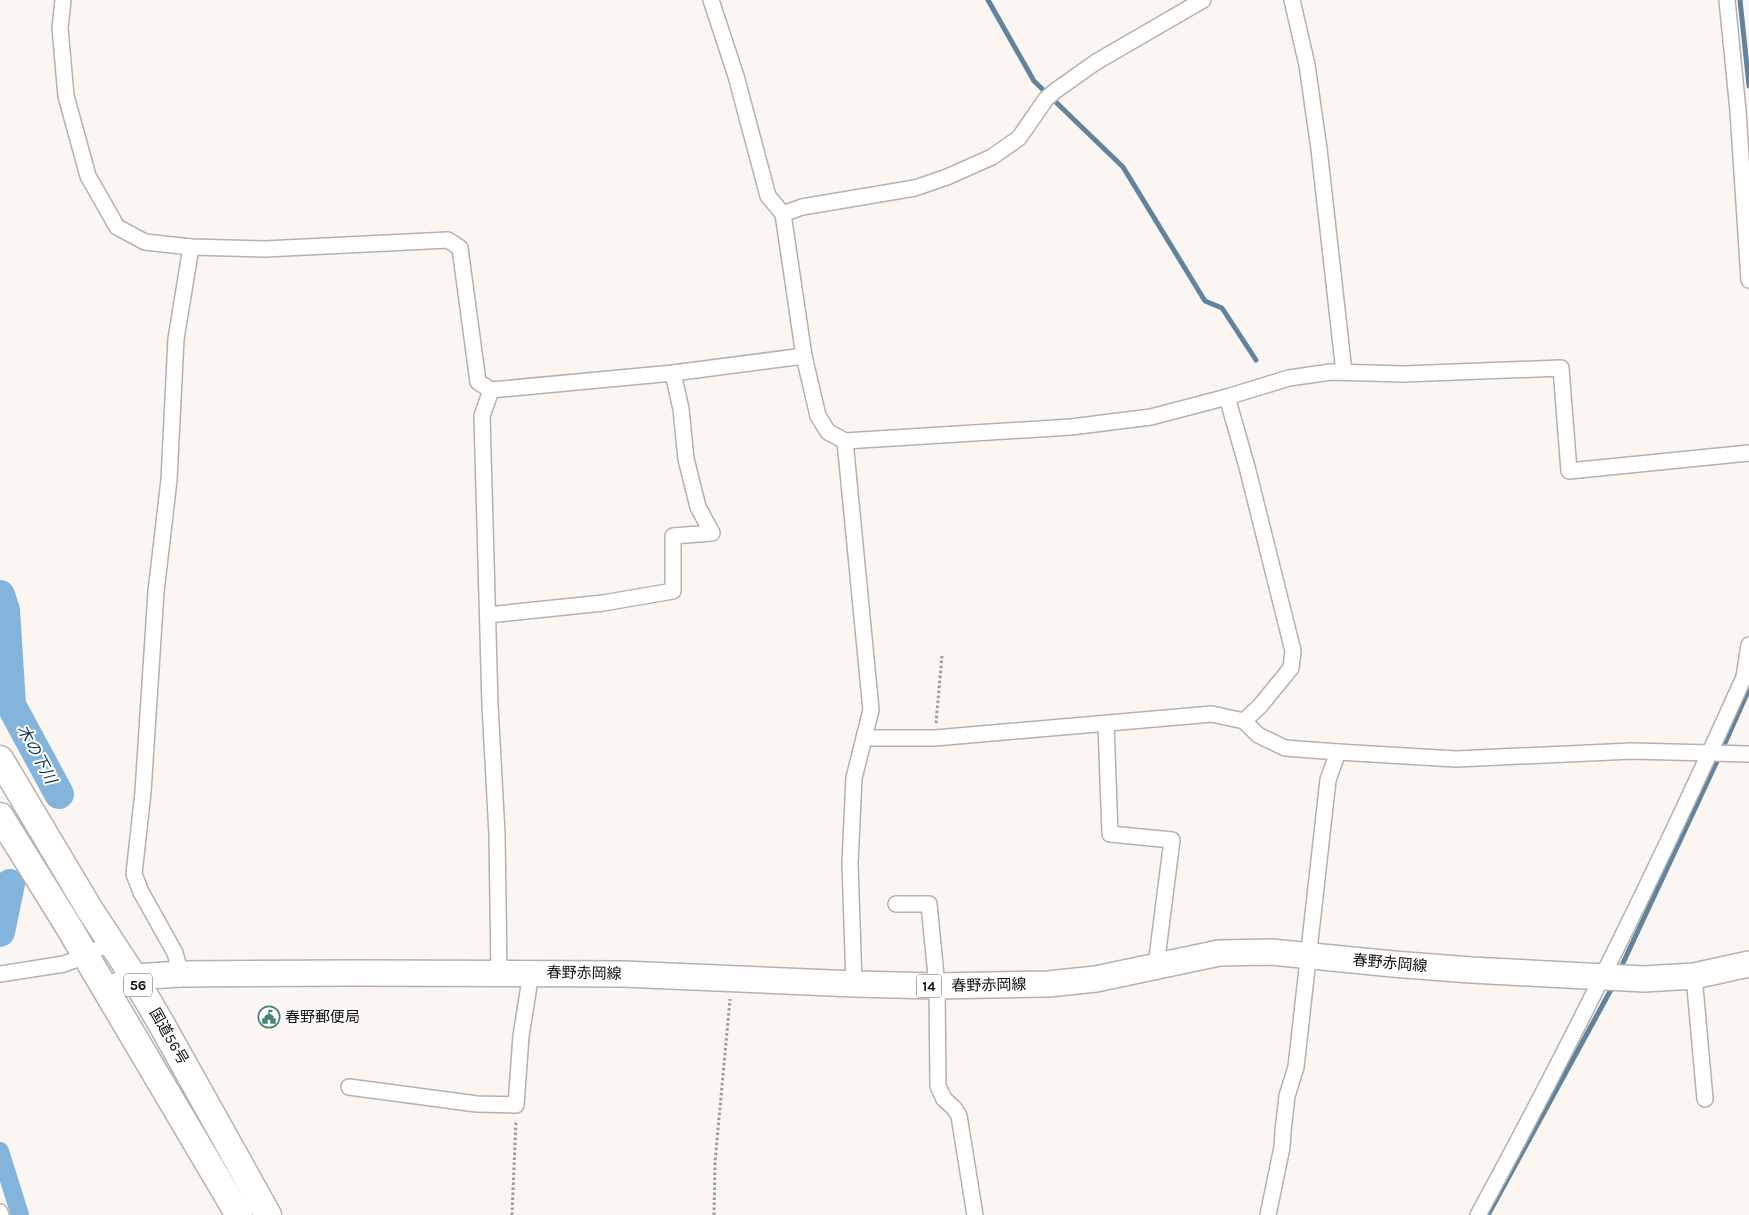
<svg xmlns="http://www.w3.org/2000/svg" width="1749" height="1215" viewBox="0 0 1749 1215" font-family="Karla,'Noto Sans JP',sans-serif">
<rect width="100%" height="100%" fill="#fcf6f2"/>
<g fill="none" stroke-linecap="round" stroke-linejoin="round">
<g stroke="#60839e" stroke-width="5">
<path d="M 988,0 L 1034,81 L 1123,167 L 1205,301 L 1222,308 L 1256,360"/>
<path d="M 1740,0 L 1749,86"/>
<path d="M 1725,743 L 1749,689"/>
<path d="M 1623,963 L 1718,759"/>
<path d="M 1488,1215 L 1613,986"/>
</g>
<path stroke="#83b5dc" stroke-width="18" d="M 0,1151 L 20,1215"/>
<g stroke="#83b5dc" stroke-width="30">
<path d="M 0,595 L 5,610 L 11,705 L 59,794"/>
<path d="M 0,932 L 10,884"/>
</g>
<g stroke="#b6b1ad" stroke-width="18">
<g id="minor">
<path d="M 63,0 L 60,28 L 66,96 L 88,176 L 117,227 L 145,242 L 191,247 L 265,249 L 448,240 L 460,248 L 478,382 L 491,390 L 673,373 L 804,356"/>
<path d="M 711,0 L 736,76 L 768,196 L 783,214 L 804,356 L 818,416 L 828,432 L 845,441 L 1071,427 L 1151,417 L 1227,397 L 1289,378 L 1331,372 L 1404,374 L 1561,368 L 1569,471 L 1749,453"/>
<path d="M 1292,0 L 1307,65 L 1319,149 L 1344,372"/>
<path d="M 1727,0 L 1738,111 L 1749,280"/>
<path d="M 783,214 L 802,207 L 915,188 L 947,177 L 992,157 L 1019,138 L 1046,99 L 1055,91 L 1096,62 L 1203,0"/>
<path d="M 491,390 L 482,416 L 490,705 L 497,834 L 499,973"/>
<path d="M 1227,397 L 1247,467 L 1293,651 L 1291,668 L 1260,706 L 1244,721 L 1258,735 L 1285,748 L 1338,752 L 1456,759 L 1632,751 L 1749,754"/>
<path d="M 845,441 L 871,710 L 854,778 L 850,863 L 854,984"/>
<path d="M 488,615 L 603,603 L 673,591 L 673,536 L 712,533 L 698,507 L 686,459 L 681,409 L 673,373"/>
<path d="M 1106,724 L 1110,834 L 1172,840 L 1156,966"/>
<path d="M 864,738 L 935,738 L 1212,714 L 1244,721"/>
<path d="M 896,904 L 929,904 L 937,986 L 938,1086 L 944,1099 L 954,1108 L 959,1116 L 975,1215"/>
<path d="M 0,974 L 64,964 L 85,956 L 111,942"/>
<path d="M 181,974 L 175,953 L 141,892 L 134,874 L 143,792 L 156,592 L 169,480 L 176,339 L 191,247"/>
<path d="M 1694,976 L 1705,1099"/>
<path d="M 349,1087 L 477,1104 L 516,1105 L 521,1036 L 531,973"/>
<path d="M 0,1212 L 1,1215"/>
<path d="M 1268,1215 L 1282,1147 L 1283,1131 L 1287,1096 L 1296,1067 L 1328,780 L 1338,752"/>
<path d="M 1478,1215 C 1574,1039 1662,860 1744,677 L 1749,645"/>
</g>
</g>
<g stroke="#b6b1ad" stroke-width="28">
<path id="primary" d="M 107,991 L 134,977 L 181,974 L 352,973 L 623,974 L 854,984 L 937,986 L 1048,984 L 1096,979 L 1219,953 L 1271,952 L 1393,964 L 1471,970 L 1644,979 L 1694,976 L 1749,964"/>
</g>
<g stroke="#b6b1ad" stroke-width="29">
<g id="trunk">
<path d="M 0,759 L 90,910 L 134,977 L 162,1025 L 268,1215"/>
<path d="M 0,816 L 67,924 L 239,1215"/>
</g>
</g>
<g stroke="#9d9996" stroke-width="3" stroke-dasharray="2.5 2.5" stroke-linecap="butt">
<path d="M 936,723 L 942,656"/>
<path d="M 512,1215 L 516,1120"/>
<path d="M 714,1215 L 715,1162 L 730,999"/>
</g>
<use href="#minor" stroke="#fff" stroke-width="15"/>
<use href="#primary" stroke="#fff" stroke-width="25"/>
<use href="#trunk" stroke="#fff" stroke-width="26"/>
</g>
<defs>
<g id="civic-ring" transform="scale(1.125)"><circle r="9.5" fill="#fff" stroke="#448575" stroke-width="1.5"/><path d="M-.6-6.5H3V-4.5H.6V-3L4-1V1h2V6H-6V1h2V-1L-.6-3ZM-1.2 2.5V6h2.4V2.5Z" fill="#448575"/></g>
</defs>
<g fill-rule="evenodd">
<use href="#civic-ring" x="269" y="1017"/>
</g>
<g text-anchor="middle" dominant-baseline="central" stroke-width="4" stroke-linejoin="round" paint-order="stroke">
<g fill="#fff" stroke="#575655" stroke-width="1">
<rect x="124" y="973.5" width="28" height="23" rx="4"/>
<rect x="916.5" y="974.5" width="25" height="23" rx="4"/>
</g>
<g font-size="14" font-weight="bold" fill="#0f0d0c">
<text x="138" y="985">56</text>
<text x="929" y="986">14</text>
</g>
<g font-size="15" fill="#0f0d0c" stroke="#fff">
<text transform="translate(1390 963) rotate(5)">春野赤岡線</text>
<text transform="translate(584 973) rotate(1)">春野赤岡線</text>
<text transform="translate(989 985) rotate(-1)">春野赤岡線</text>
<text transform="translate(169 1036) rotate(60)">国道56号</text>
</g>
<g font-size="15" fill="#0f0d0c" stroke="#fff" text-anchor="start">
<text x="285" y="1017">春野郵便局</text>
</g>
<g font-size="16" font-style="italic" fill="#113853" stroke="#fff">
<text transform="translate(37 754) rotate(62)">木の下川</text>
</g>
</g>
</svg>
